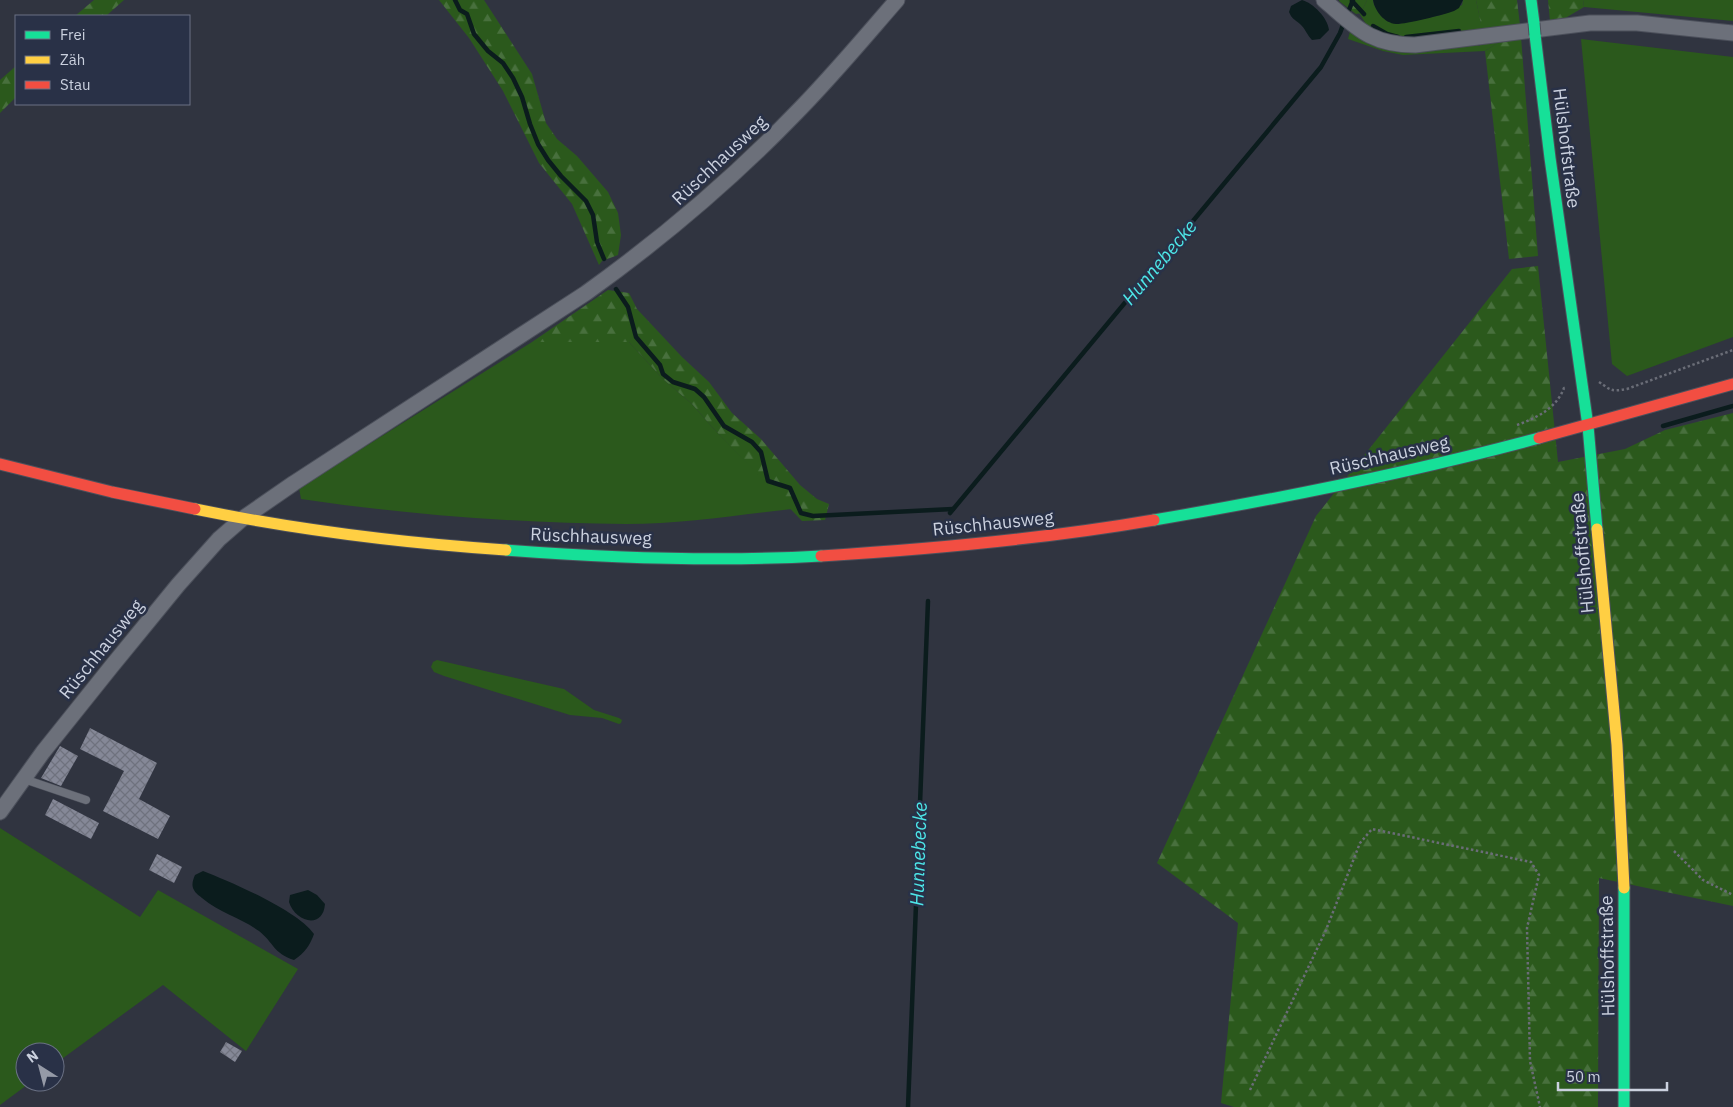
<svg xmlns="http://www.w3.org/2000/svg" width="1733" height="1107" viewBox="0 0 1733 1107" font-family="'IBM Plex Sans',sans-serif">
<defs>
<pattern id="forest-firs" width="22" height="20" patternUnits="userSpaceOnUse" patternTransform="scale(1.25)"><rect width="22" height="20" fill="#2b591c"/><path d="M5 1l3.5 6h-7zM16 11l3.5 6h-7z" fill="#48703d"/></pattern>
<pattern id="building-cross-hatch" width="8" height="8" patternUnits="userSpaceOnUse" patternTransform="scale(1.25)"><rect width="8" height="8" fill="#858897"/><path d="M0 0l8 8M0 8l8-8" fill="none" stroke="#6f727e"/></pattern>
</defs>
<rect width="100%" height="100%" fill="#303440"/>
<g fill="#2b591c">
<path d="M 1367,0 L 1373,0 L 1374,5 L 1381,16 L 1387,21 L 1398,24 L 1441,15 L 1462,5 L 1463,0 L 1476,0 L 1481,23 L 1503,27 L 1419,41 L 1367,31 L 1366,24 L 1359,13 L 1361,13 Z"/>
<path d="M 1583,0 L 1733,0 L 1733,21 L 1584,7 Z"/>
<path d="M 1351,28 L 1367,39 L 1473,42 L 1479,46 L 1489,39 L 1504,39 L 1485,51 L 1403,55 L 1383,51 L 1348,39 Z"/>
<path d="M 1581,39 L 1733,57 L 1733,337 L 1627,376 L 1612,364 Z"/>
<path d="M 532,342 L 629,342 L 663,379 L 692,404 L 713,428 L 792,509 C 737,515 682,524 626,524 C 517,523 409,515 301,499 L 299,488 Z"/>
<path d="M 437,660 L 564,689 L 594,710 L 619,718 L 622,720 L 621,723 L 619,724 L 602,718 L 570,715 L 444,676 L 434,672 L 431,667 L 433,662 Z"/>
<path d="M 0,828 L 140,917 L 158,890 L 298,969 L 246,1051 L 163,985 L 55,1064 L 55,1052 L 25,1052 L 25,1082 L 31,1082 L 0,1105 Z"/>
</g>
<g fill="url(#forest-firs)">
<path d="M 94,0 L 124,0 L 106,16 L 75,16 Z"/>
<path d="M 439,0 L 484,0 L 532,74 L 546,123 L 557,139 L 577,156 L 608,192 L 618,213 L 621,235 L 618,255 L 602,261 L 599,265 L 572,204 L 539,163 L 503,91 L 469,38 Z"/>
<path d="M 1339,0 L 1367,0 L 1361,13 L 1356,14 L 1339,1 Z"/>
<path d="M 1476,0 L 1517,0 L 1520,25 L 1503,27 L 1481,24 Z"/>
<path d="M 1548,0 L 1583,0 L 1584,7 L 1562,20 L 1550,21 Z"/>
<path d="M 1521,37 L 1538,256 L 1509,259 L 1485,51 L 1504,39 Z"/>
<path d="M 16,66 L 16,97 L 0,113 L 0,80 Z"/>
<path d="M 1538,266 L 1558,462 L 1625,449 L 1665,430 L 1733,413 L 1733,906 L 1599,878 L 1598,1107 L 1234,1107 L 1221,1103 L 1238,923 L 1157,863 L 1316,516 L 1512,269 Z"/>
<path d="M 608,290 L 629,293 L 637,309 L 682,357 L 709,382 L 732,413 L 761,439 L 800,485 L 817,499 L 829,504 L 825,520 L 802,521 L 713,428 L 692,404 L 663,379 L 629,342 L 532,342 Z"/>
</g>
<g fill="#0b1c1d">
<path d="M 1302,0 C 1313,3 1328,18 1329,30 L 1320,39 L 1312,40 C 1307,35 1305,28 1300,24 C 1294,19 1292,19 1289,12 L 1291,6 Z"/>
<path d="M 1373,0 L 1463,0 L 1459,8 L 1454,11 C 1443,15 1407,24 1396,24 C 1384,23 1375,11 1373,0 Z"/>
<path d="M 203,871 C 231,882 297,910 314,934 C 310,945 305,953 294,960 C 273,953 274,943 259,931 C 241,918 220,913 202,898 C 200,896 195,893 194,890 C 191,885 193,880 195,875 Z"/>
<path d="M 308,890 L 317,895 L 325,904 C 323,930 295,922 289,902 L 290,895 Z"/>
</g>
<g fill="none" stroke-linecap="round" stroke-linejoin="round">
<g stroke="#0b1c1d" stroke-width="4.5">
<path d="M 455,0 L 460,10 L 467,14 L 474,34 L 488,51 L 503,63 L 513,78 L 522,97 L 530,124 L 538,144 L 548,160 L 561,176 L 586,201 L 593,215 L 597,242 L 604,259"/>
<path d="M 1352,1 L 1364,14"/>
<path d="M 1347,15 L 1353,0"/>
<path d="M 1373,26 L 1387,34 L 1398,37"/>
<path d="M 1406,37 L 1459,31"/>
<path d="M 616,289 L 628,307 L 636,337 L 660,365 L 663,374 L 673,382 L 695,389 L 704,397 L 724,426 L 752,442 L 761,452 L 768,481 L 790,488 L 801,513 L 813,516 L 953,509"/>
<path d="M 1663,426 L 1733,406"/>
<path d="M 950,513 L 1321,67 L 1340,33 L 1344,22"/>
<path d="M 908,1107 L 928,601"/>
</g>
</g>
<g fill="url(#building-cross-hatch)">
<path d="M 90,728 L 157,763 L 139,799 L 170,816 L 158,839 L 103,811 L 124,771 L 80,749 Z"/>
<path d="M 60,746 L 78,756 L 61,786 L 41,778 Z"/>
<path d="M 53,799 L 99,823 L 91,839 L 45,815 Z"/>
<path d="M 157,854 L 182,867 L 174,883 L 149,870 Z"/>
<path d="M 226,1042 L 242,1051 L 235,1062 L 220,1052 Z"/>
</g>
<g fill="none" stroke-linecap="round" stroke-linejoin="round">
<g stroke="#4c505b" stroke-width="9">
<path id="lane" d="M 24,779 L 86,800"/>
</g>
<g stroke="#4c505b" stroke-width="17">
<g id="street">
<path d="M 1324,0 C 1356,27 1370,45 1415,45 L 1590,23 L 1637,23 L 1733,33"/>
<path d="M 0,812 L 43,752 L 111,667 L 178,585 L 219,539 L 242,519 L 294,483 L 586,293 C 660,240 730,181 793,116 C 830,79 863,39 897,0"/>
</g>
</g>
<g stroke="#4c505b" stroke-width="13">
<g id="fast">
<path d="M 1531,0 L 1534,23"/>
<path d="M 1535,35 L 1550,158 L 1588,426 L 1597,529"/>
<path d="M 1154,520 C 1284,498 1413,472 1539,438"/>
<path d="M 506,550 C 611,558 716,562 821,556"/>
<path d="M 1624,888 L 1624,1107"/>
</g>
</g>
<g stroke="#4c505b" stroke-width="13">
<g id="slow">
<path d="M 195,509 C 298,530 402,543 506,550"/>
<path d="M 1597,529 L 1617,745 L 1624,888"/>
</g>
</g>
<g stroke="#4c505b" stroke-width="13">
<g id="jam">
<path d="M 1539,438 L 1733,384"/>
<path d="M 0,464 L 112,492 L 195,509"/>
<path d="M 821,556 C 933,549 1044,539 1154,520"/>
</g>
</g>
<g stroke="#6a6d77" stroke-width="2.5" stroke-dasharray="2.5 2.5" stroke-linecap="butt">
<path d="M 1599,382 C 1611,390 1610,392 1627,389 L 1733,350"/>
<path d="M 1517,425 C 1536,418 1556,409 1564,388 L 1566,388"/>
<path d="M 1674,851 L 1703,880 L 1733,895"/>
<path d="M 1250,1090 L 1326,930 L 1360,843 L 1372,829 L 1531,862 L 1539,875 L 1527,928 L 1530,1061 L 1540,1107"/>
</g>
<use href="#lane" stroke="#6c707a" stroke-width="8"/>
<use href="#street" stroke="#6c707a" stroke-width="15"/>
<use href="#fast" stroke="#16e098" stroke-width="11"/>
<use href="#slow" stroke="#ffcf43" stroke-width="11"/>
<use href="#jam" stroke="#f24e42" stroke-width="11"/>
<g stroke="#4c505b" stroke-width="13" stroke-linecap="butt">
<path id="fast-bridge" d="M 1534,23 L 1535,35"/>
</g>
<use href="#fast-bridge" stroke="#16e098" stroke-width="11"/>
</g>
<g text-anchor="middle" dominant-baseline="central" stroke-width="5" stroke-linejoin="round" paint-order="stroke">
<g font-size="18" fill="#cbd1df" stroke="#293147">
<text transform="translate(1567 148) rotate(83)">Hülshoffstraße</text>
<text transform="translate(719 160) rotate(-43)">Rüschhausweg</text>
<text transform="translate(1389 455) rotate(-13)">Rüschhausweg</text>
<text transform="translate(993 523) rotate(-6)">Rüschhausweg</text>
<text transform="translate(591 536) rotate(2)">Rüschhausweg</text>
<text transform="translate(1582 553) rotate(-95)">Hülshoffstraße</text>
<text transform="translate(101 649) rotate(-51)">Rüschhausweg</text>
<text transform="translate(1607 956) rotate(-91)">Hülshoffstraße</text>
</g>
<g font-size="19" font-style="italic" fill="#4de6e8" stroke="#293147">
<text transform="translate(1159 262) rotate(-50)">Hunnebecke</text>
<text transform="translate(918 854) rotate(-88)">Hunnebecke</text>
</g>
</g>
<rect x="15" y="15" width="175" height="90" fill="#293147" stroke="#6a7184"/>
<rect x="25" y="31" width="25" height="8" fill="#16e098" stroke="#6a7184"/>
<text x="60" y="40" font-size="15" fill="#cbd1df">Frei</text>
<rect x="25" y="56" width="25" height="8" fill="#ffcf43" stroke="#6a7184"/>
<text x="60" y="65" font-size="15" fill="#cbd1df">Zäh</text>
<rect x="25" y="81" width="25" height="8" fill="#f24e42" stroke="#6a7184"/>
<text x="60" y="90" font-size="15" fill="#cbd1df">Stau</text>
<g transform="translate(40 1067) rotate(324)"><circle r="24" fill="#293147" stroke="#6a7184"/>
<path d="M0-4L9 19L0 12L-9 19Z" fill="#959aa7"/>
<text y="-8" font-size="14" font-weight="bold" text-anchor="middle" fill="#cbd1df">N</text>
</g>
<path d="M1558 1082v8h109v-8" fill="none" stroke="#cbd1df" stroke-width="2.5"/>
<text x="1566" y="1082" font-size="15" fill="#cbd1df" stroke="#293147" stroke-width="4" paint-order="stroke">50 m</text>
</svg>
